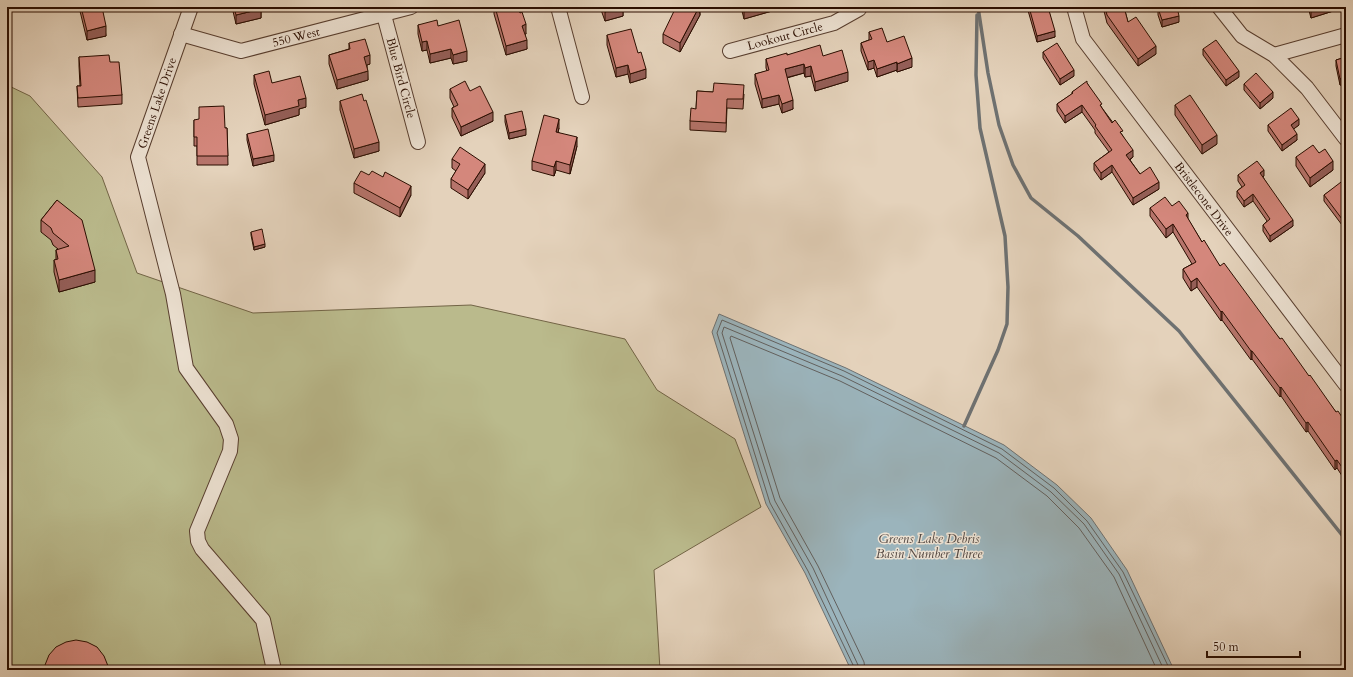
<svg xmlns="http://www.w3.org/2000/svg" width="1353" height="677" viewBox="0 0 1353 677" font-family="Cardo,serif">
<rect width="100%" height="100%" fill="#e4d2bb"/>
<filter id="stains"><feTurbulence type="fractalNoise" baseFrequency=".005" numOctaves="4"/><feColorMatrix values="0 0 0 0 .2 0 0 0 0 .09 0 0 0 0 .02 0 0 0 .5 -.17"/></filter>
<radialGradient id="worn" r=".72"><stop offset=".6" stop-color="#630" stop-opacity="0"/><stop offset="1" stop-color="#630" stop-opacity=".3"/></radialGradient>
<path fill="#baba8c" stroke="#726446" d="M 7,85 L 30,96 L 102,177 L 137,273 L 253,313 L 471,305 L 625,339 L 657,390 L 735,439 L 761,507 L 654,570 L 660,670 L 7,670 Z"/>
<path fill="#9bb4bc" stroke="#6e7171" d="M 719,314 L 846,368 L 1004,445 L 1057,485 L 1091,518 L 1127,570 L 1174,670 L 851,670 L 805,573 L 766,504 L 712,332 Z"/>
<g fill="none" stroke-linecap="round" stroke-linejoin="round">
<g stroke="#62605e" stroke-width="1">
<path d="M 854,670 L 854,667 L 808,571 L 770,503 L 717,333 L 722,320 L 844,371 L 1002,449 L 1054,488 L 1087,521 L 1123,572 L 1170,670"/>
<path d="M 859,670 L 858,665 L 813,568 L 775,501 L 722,333 L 724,327 L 842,376 L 999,453 L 1051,492 L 1084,524 L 1119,574 L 1164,670"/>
<path d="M 865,670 L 864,662 L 818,566 L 780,498 L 730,338 L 731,336 L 840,381 L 996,458 L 1047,496 L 1079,528 L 1114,577 L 1157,670"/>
</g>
<g stroke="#6e7171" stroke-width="3.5">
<path d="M 978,7 L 988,73 L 999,125 L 1013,165 L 1031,198 L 1078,236 L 1179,331 L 1346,540"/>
<path d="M 964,426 L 998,350 L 1007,324 L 1008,287 L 1005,236 L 980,128 L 976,75 L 977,15"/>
</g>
<g stroke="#583e2f" stroke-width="16">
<g id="minor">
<path d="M 191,7 L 138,157 L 173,294 L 186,368 L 226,424 L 231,439 L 230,451 L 197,531 L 198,541 L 202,549 L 263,620 L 274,670"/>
<path d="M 558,7 L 582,97"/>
<path d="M 1074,7 L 1083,39 L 1346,385"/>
<path d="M 1219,7 L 1242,36 L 1274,55 L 1307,88 L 1346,139"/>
<path d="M 384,15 L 418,142"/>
<path d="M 181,34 L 241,51 L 411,7"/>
<path d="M 730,51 L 834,23 L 859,9 L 860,7"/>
<path d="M 1274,55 L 1346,35"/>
</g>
</g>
<use href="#minor" stroke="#ede2d3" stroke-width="14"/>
</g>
<g fill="#b6746b" stroke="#2a0d00">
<path d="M 79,7 L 105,7 L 105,9 L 102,10 L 106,36 L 87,40 Z"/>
<path d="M 232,7 L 267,7 L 261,9 L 261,18 L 236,24 Z"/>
<path d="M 494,7 L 518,7 L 526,34 L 525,34 L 527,49 L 506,55 L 494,14 Z"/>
<path d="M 600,7 L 625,7 L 623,8 L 623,16 L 605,21 Z"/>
<path d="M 700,7 L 700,15 L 680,52 L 663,43 L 663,34 Z"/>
<path d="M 741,7 L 779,7 L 779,9 L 744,19 Z"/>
<path d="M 1027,7 L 1048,7 L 1055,37 L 1037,42 Z"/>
<path d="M 1103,7 L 1124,7 L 1128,22 L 1156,54 L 1138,66 L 1107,23 Z"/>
<path d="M 1308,7 L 1346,7 L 1311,18 Z"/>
<path d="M 1158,8 L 1179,22 L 1162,27 L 1158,15 Z"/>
<path d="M 418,25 L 438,26 L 467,61 L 453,64 L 451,58 L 430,63 L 427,50 L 422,51 L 418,34 Z"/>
<path d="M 869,32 L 887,42 L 912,67 L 897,72 L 897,70 L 877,77 L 874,68 L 868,70 L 861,51 L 861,43 L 869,40 Z"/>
<path d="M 607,35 L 646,78 L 630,83 L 628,74 L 616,77 L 607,45 Z"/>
<path d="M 349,43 L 370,64 L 367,65 L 368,80 L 337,89 L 329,64 L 329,55 L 349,49 Z"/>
<path d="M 1203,49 L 1239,77 L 1226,86 L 1203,55 Z"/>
<path d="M 1043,52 L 1074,76 L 1060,85 L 1043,58 Z"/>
<path d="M 787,55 L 823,56 L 848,81 L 815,91 L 811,76 L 805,77 L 804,73 L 787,78 L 793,109 L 782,113 L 779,104 L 762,108 L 755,84 L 755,74 L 767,71 L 766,68 L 766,59 Z"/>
<path d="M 79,57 L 110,62 L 122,95 L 122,104 L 78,107 L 77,86 L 80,86 L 79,66 Z"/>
<path d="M 1346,57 L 1346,98 L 1342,85 L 1340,85 L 1336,66 L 1336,60 Z"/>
<path d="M 254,75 L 272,83 L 306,107 L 299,109 L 299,115 L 265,125 L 254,84 Z"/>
<path d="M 1087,83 L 1102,108 L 1123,136 L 1133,157 L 1130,160 L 1140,174 L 1159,189 L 1133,205 L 1112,172 L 1101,180 L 1094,170 L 1094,163 L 1109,152 L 1095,133 L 1095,130 L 1082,112 L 1065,123 L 1057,111 L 1057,104 L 1072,94 L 1072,92 Z"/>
<path d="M 1244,84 L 1273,98 L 1260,109 L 1244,90 Z"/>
<path d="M 450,89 L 470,91 L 493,121 L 461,136 L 452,117 L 452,108 L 454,107 L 450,98 Z"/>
<path d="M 697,91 L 744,94 L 743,109 L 727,108 L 726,132 L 690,130 L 690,121 L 696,109 Z"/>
<path d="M 340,101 L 364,101 L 379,151 L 354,158 L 340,110 Z"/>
<path d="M 1175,105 L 1217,144 L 1202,154 L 1175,115 Z"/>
<path d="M 505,115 L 526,135 L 509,139 L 505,122 Z"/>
<path d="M 194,120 L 225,128 L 227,128 L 228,165 L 197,165 L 197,146 L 194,146 Z"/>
<path d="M 1268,125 L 1299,125 L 1293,129 L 1297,140 L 1282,151 L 1268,131 Z"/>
<path d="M 559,128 L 558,132 L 577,146 L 570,174 L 556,170 L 554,176 L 532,170 L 532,161 Z"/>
<path d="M 247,134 L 274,161 L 253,166 L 247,140 Z"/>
<path d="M 1319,153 L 1333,170 L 1310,187 L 1296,166 L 1296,157 Z"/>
<path d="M 452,159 L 485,173 L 468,199 L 451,188 L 451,179 L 456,171 L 452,168 Z"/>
<path d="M 1238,175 L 1264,176 L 1263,177 L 1293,226 L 1270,242 L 1263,231 L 1263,225 L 1267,221 L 1253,201 L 1244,207 L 1237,197 L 1237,191 L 1242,187 L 1238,181 Z"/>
<path d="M 1346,180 L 1342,225 L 1324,201 L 1324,195 Z"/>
<path d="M 354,183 L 411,195 L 400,217 L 354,193 Z"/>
<path d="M 57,200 L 95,282 L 59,292 L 54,272 L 54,260 L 56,260 L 56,250 L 58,249 L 53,245 L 51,240 L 41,232 L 41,220 Z"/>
<path d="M 1172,206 L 1188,219 L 1202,242 L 1220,266 L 1280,339 L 1336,412 L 1346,423 L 1346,482 L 1337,468 L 1335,470 L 1308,431 L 1306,432 L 1281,396 L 1280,397 L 1252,359 L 1251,360 L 1222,320 L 1221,321 L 1197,287 L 1191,291 L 1183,278 L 1183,269 L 1192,264 L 1173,232 L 1166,238 L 1150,216 L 1150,208 Z"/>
<path d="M 251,232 L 265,247 L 254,250 L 251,235 Z"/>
</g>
<g fill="#945e57" stroke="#2a0d00">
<path d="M 100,7 L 105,7 L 105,9 L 100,10 Z"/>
<path d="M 621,7 L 625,7 L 623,8 L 623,16 L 605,21 L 605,12 Z"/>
<path d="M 699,7 L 700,15 L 680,52 L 680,43 Z"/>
<path d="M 753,7 L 779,7 L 779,9 L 744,19 L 744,10 Z"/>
<path d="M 1322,7 L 1346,7 L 1311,18 L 1311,10 Z"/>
<path d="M 261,9 L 261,18 L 236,24 L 236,15 Z"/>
<path d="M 1179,16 L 1179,22 L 1162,27 L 1162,20 Z"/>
<path d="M 526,24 L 526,34 L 522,35 L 522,26 Z"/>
<path d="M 106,26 L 106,36 L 87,40 L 87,31 Z"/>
<path d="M 1055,31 L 1055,37 L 1037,42 L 1037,36 Z"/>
<path d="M 527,40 L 527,49 L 506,55 L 506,46 Z"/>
<path d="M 427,41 L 427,50 L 422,51 L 422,42 Z"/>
<path d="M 1156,46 L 1156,54 L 1138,66 L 1138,59 Z"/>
<path d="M 451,49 L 451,58 L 430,63 L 430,54 Z"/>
<path d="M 467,51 L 467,61 L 453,64 L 453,55 Z"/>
<path d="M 370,55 L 370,64 L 364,66 L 364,57 Z"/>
<path d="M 912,58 L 912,67 L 897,72 L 897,64 Z"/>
<path d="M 874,60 L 874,68 L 868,70 L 868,62 Z"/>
<path d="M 897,62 L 897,70 L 877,77 L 877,69 Z"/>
<path d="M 804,64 L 804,73 L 785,78 L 785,69 Z"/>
<path d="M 628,65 L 628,74 L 616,77 L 616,68 Z"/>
<path d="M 811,66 L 811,76 L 805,77 L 805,68 Z"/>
<path d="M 646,69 L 646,78 L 630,83 L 630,74 Z"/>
<path d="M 1074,70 L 1074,76 L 1060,85 L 1060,79 Z"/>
<path d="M 368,71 L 368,80 L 337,89 L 337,80 Z"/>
<path d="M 1239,71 L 1239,77 L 1226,86 L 1226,80 Z"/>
<path d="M 848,72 L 848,81 L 815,91 L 815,82 Z"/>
<path d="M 1342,78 L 1342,85 L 1340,85 L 1340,79 Z"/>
<path d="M 1273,92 L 1273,98 L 1260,109 L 1260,103 Z"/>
<path d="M 779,95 L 779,104 L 762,108 L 762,99 Z"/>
<path d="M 306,98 L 306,107 L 299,109 L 299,115 L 265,125 L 265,115 L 298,100 Z"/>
<path d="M 793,100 L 793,109 L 782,113 L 782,104 Z"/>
<path d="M 1082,105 L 1082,112 L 1065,123 L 1065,116 Z"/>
<path d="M 493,112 L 493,121 L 461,136 L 461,127 Z"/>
<path d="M 559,119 L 559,128 L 556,141 L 556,132 Z"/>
<path d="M 1299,119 L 1299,125 L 1291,131 L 1291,125 Z"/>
<path d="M 526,129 L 526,135 L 509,139 L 509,133 Z"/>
<path d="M 1297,134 L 1297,140 L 1282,151 L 1282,145 Z"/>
<path d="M 1217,135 L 1217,144 L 1202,154 L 1202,145 Z"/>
<path d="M 577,137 L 577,146 L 570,174 L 570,165 Z"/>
<path d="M 379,142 L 379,151 L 354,158 L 354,149 Z"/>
<path d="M 1133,150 L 1133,157 L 1126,162 L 1126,155 Z"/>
<path d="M 274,155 L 274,161 L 253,166 L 253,159 Z"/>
<path d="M 556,161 L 556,170 L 554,176 L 554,167 Z"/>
<path d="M 1333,161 L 1333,170 L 1310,187 L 1310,178 Z"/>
<path d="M 485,164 L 485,173 L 468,199 L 468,190 Z"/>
<path d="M 1112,165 L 1112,172 L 1101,180 L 1101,173 Z"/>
<path d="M 1264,170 L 1264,176 L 1260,179 L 1260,173 Z"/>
<path d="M 1159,182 L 1159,189 L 1133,205 L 1133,198 Z"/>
<path d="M 411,186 L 411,195 L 400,217 L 400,208 Z"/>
<path d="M 1253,194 L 1253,201 L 1244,207 L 1244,201 Z"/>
<path d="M 1188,213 L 1188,222 L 1186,215 Z"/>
<path d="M 1346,215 L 1346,221 L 1342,225 L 1342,219 Z"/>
<path d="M 1293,220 L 1293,226 L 1270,242 L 1270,236 Z"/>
<path d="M 1173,224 L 1173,232 L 1166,238 L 1166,229 Z"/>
<path d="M 265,244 L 265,247 L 254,250 L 254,247 Z"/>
<path d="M 95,270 L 95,282 L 59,292 L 59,280 Z"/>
<path d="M 1197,278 L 1197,287 L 1191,291 L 1191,282 Z"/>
<path d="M 1222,311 L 1222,320 L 1221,321 L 1221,312 Z"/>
<path d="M 1251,351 L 1252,351 L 1252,359 L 1251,360 Z"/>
<path d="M 1281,387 L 1281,396 L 1280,397 L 1280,388 Z"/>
<path d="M 1308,422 L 1308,431 L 1306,432 L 1306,423 Z"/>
<path d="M 1337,460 L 1337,468 L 1335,470 L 1335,461 Z"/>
</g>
<g fill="#d4877c" stroke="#2a0d00">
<path d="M 81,7 L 102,7 L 106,26 L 87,31 Z"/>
<path d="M 234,7 L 260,7 L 261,9 L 236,15 Z"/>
<path d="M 495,7 L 518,7 L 520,13 L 522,12 L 526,24 L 522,26 L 527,40 L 506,46 Z"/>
<path d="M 603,7 L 622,7 L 605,12 Z"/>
<path d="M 676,7 L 699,7 L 680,43 L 663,34 Z"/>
<path d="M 744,7 L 753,7 L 744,10 Z"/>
<path d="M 1029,7 L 1048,7 L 1055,31 L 1037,36 Z"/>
<path d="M 1105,7 L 1124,7 L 1128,22 L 1136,17 L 1156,46 L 1138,59 L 1107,15 Z"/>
<path d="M 1164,7 L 1177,7 L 1179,16 L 1162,20 L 1158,8 Z"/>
<path d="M 1310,7 L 1322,7 L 1311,10 Z"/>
<path d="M 437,20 L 438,26 L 459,20 L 467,51 L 453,55 L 451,49 L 430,54 L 427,41 L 422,42 L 418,25 Z"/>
<path d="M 882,28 L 887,42 L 904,36 L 912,58 L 897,64 L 897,62 L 877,69 L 874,60 L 868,62 L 861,43 L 872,39 L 869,32 Z"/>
<path d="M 631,29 L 638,53 L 641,52 L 646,69 L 630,74 L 628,65 L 616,68 L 607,35 Z"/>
<path d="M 365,39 L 370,55 L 364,57 L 368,71 L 337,80 L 329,55 L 350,49 L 349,43 Z"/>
<path d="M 1216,40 L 1239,71 L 1226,80 L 1203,49 Z"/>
<path d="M 1057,43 L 1074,70 L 1060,79 L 1043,52 Z"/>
<path d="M 820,45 L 823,56 L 842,50 L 848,72 L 815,82 L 811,66 L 805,68 L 804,64 L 785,69 L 793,100 L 782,104 L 779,95 L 762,99 L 755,74 L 769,70 L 766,59 L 787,53 L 787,55 Z"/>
<path d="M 109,55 L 110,62 L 119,62 L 122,95 L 78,98 L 77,86 L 81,86 L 79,57 Z"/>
<path d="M 1346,57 L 1346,92 L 1342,78 L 1340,79 L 1336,60 Z"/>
<path d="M 269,71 L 272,83 L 300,76 L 306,98 L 298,100 L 299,106 L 265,115 L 254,75 Z"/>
<path d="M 1256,73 L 1273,92 L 1260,103 L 1244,84 Z"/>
<path d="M 465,81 L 470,91 L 480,86 L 493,112 L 461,127 L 452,108 L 458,105 L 450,89 Z"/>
<path d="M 1087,81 L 1087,83 L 1102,104 L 1100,105 L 1112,123 L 1115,120 L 1123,131 L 1120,132 L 1133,150 L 1126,155 L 1140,174 L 1150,167 L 1159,182 L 1133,198 L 1112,165 L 1101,173 L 1094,163 L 1112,150 L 1095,126 L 1096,125 L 1082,105 L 1065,116 L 1057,104 L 1073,93 L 1072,92 Z"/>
<path d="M 714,83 L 744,85 L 743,99 L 727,99 L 726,123 L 690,121 L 691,108 L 696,109 L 697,91 L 713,92 Z"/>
<path d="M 362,94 L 364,101 L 366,100 L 379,142 L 354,149 L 340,101 Z"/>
<path d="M 1190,95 L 1217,135 L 1202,145 L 1175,105 Z"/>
<path d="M 224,106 L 225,128 L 227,128 L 228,156 L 197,156 L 197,137 L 194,137 L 194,120 L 199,119 L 199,107 Z"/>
<path d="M 1291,108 L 1299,119 L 1291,125 L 1297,134 L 1282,145 L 1268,125 Z"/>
<path d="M 522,111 L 526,129 L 509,133 L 505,115 Z"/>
<path d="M 544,115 L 559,119 L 556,132 L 577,137 L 570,165 L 556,161 L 554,167 L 532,161 Z"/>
<path d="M 268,129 L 274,155 L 253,159 L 247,134 Z"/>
<path d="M 1313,145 L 1319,153 L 1325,149 L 1333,161 L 1310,178 L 1296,157 Z"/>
<path d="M 460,147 L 485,164 L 468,190 L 451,179 L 460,164 L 452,159 Z"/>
<path d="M 1257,161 L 1264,170 L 1260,173 L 1293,220 L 1270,236 L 1263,225 L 1270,219 L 1253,194 L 1244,201 L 1237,191 L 1245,185 L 1238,175 Z"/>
<path d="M 361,171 L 369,175 L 372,171 L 383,177 L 385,172 L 411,186 L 400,208 L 354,183 Z"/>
<path d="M 1345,179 L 1346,180 L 1346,195 L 1345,196 L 1346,196 L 1346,215 L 1342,219 L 1324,195 Z"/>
<path d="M 1165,197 L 1172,206 L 1179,201 L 1188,213 L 1186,215 L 1202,242 L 1204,240 L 1220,266 L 1224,263 L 1280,339 L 1282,338 L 1309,376 L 1310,375 L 1336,412 L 1338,411 L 1346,423 L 1346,473 L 1337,460 L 1335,461 L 1308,422 L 1306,423 L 1281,387 L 1280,388 L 1252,351 L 1251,351 L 1222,311 L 1221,312 L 1197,278 L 1191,282 L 1183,269 L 1196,262 L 1173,224 L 1166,229 L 1150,208 Z"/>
<path d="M 57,200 L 82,220 L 95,270 L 59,280 L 54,260 L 58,259 L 56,250 L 69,246 L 53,233 L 51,228 L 41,220 Z"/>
<path d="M 262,229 L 265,244 L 254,247 L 251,232 Z"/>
<path d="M 76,640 L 87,642 L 97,647 L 104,656 L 108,666 L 108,670 L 45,670 L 45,665 L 49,655 L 56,647 L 66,642 Z"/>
</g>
<g text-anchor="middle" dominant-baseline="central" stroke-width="3" stroke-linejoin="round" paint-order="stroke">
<g font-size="12" fill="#2a0d00" stroke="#ede2d3">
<text transform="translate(785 36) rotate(-15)">Lookout Circle</text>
<text transform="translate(296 37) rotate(-14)">550 West</text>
<text transform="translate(401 78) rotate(75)">Blue Bird Circle</text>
<text transform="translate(157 103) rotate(-71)">Greens Lake Drive</text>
<text transform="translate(1204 199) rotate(53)">Bristlecone Drive</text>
</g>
<g font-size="13" font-style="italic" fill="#524742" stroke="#ede2d3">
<text x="929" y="539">Greens Lake Debris<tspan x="929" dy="15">Basin Number Three</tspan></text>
</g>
</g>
<rect width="1353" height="677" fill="none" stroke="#e4d2bb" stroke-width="24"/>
<rect x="8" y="8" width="1337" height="661" fill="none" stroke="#2a0d00" stroke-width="2"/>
<rect x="12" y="12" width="1329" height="653" fill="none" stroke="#2a0d00"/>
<path d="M1207 651v6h93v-6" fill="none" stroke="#2a0d00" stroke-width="2"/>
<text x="1213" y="651" font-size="12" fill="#2a0d00" stroke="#ede2d3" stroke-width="3" paint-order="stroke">50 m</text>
<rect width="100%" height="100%" filter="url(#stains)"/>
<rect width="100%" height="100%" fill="url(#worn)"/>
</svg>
